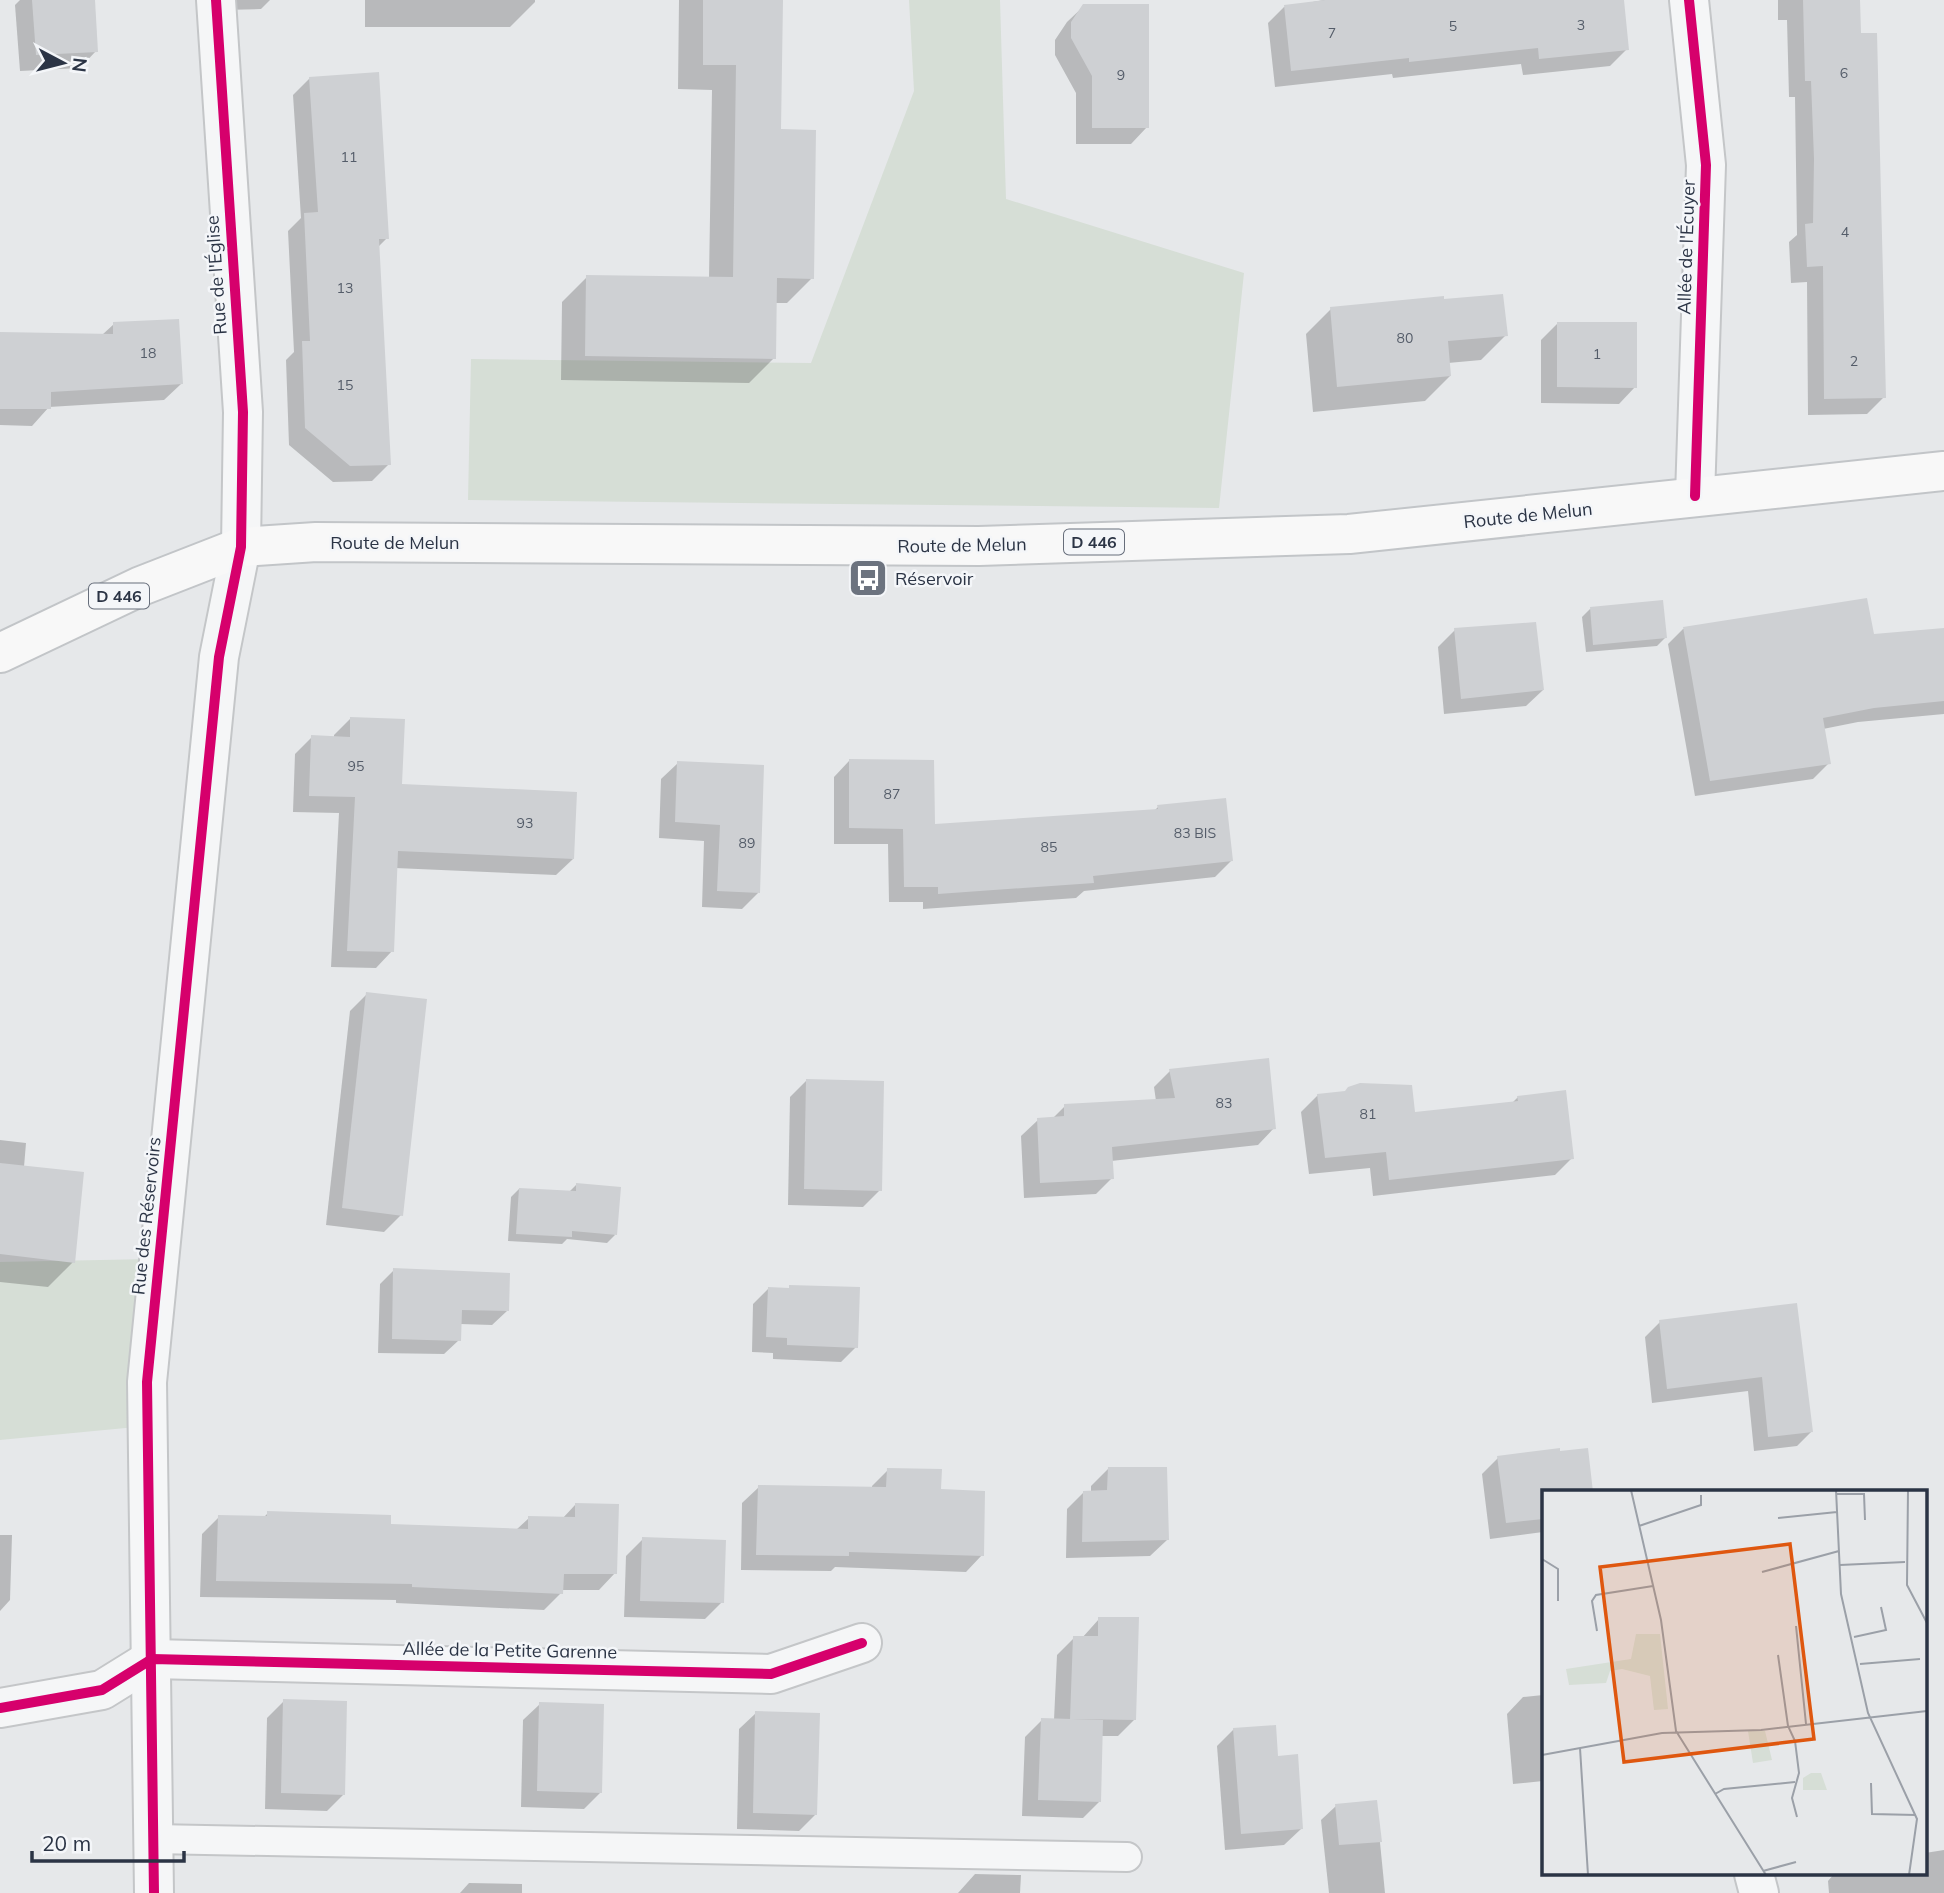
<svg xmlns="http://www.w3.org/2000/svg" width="1944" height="1893" viewBox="0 0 1944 1893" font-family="Mulish,sans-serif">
<rect width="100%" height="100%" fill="#e6e8ea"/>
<g fill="#d6ded6">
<path d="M 909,0 L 1000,0 L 1006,199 L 1244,273 L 1219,508 L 468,500 L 471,359 L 811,363 L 914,91 Z"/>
<path d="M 151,1259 L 136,1427 L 0,1440 L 0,1262 Z"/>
</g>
<g fill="#0003">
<path d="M 20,0 L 94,0 L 96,51 L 80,68 L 20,71 L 15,5 Z"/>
<path d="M 222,0 L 270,0 L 261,9 L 222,10 Z"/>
<path d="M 365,0 L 535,0 L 535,2 L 510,27 L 365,27 Z"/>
<path d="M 679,0 L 781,0 L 779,131 L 812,278 L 787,303 L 775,303 L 774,358 L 749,383 L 561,380 L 562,302 L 587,277 L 709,279 L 712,90 L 678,89 Z"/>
<path d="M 1324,0 L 1622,0 L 1627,49 L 1610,66 L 1523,75 L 1521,64 L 1393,78 L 1392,74 L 1275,87 L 1268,23 L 1284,7 Z"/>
<path d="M 1778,0 L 1858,0 L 1884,397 L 1867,414 L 1808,415 L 1807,282 L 1791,283 L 1789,242 L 1797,235 L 1795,97 L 1789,97 L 1787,20 L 1778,20 Z"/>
<path d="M 1084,6 L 1147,127 L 1131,144 L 1076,144 L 1076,93 L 1055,55 L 1055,40 L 1067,22 Z"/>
<path d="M 310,78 L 387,238 L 378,247 L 389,464 L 372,481 L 333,482 L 289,445 L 286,360 L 294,352 L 288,231 L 301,218 L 293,95 Z"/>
<path d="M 1331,309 L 1506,335 L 1481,360 L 1448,363 L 1450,376 L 1425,401 L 1313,412 L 1306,334 Z"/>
<path d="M 1558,323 L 1635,387 L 1619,404 L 1541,403 L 1541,340 Z"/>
<path d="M 114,324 L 181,384 L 164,400 L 49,407 L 32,426 L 0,425 L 0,334 L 102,335 Z"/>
<path d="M 1590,609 L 1665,638 L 1657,646 L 1586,652 L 1582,617 Z"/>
<path d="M 1683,629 L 1872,636 L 1944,629 L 1944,714 L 1858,722 L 1823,729 L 1829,763 L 1813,779 L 1695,796 L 1668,644 Z"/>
<path d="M 1455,630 L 1543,690 L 1526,706 L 1444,714 L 1438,647 Z"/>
<path d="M 351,718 L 400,786 L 573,859 L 556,875 L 395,868 L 392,951 L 376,968 L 331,967 L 339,813 L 293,812 L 295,754 L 312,737 L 334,738 L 334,735 Z"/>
<path d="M 849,761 L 933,826 L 1154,811 L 1158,807 L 1231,861 L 1215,877 L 1084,891 L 1076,898 L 923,909 L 923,902 L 889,902 L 888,844 L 834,844 L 834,777 Z"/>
<path d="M 678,763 L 763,767 L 758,893 L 742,909 L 702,907 L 704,841 L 659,838 L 661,779 Z"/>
<path d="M 367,994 L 401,1215 L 384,1232 L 326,1225 L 350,1011 Z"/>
<path d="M 1170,1071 L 1274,1128 L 1258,1145 L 1111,1161 L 1112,1178 L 1096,1194 L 1024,1198 L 1021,1136 L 1038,1120 L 1052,1119 L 1065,1106 L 1156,1101 L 1154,1087 Z"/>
<path d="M 807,1080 L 880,1190 L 863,1207 L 788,1205 L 790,1097 Z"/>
<path d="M 1318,1095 L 1414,1114 L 1512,1103 L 1518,1097 L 1572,1158 L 1555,1175 L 1373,1196 L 1370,1168 L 1309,1174 L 1301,1112 Z"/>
<path d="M 0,1140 L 26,1143 L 24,1167 L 73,1262 L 48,1287 L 0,1282 Z"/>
<path d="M 576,1185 L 615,1235 L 607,1243 L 567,1239 L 562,1244 L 508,1241 L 511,1197 L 519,1189 L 569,1192 Z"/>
<path d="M 394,1270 L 507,1311 L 492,1325 L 460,1324 L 459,1340 L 444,1354 L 378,1353 L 380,1284 Z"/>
<path d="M 790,1287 L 856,1347 L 841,1362 L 773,1359 L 773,1353 L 752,1352 L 753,1304 L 768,1289 L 787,1290 Z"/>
<path d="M 1795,1305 L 1812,1431 L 1797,1446 L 1754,1451 L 1748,1391 L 1652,1403 L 1645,1337 L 1660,1322 Z"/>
<path d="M 1586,1450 L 1592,1492 L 1543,1492 L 1543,1532 L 1490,1539 L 1482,1474 L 1498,1458 Z"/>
<path d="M 1108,1469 L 1167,1540 L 1150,1556 L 1066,1558 L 1067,1509 L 1084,1492 L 1091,1492 L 1091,1486 Z"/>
<path d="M 888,1470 L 939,1491 L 982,1555 L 966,1572 L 835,1567 L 831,1571 L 741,1570 L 742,1503 L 759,1487 L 872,1489 L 872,1486 Z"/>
<path d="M 575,1505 L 615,1573 L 599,1590 L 561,1590 L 561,1593 L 544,1610 L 396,1603 L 396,1600 L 200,1597 L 202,1534 L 219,1517 L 263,1518 L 268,1513 L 389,1526 L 516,1530 L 529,1518 L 562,1519 Z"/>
<path d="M 0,1535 L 12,1535 L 10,1600 L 0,1611 Z"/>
<path d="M 643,1539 L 722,1602 L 705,1619 L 624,1617 L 626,1556 Z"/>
<path d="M 1099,1619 L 1134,1720 L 1118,1736 L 1101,1736 L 1100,1801 L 1083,1818 L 1022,1816 L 1025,1737 L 1042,1720 L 1054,1720 L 1057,1655 L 1074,1638 L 1082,1638 Z"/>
<path d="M 1543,1695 L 1543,1781 L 1513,1784 L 1507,1714 L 1523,1697 Z"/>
<path d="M 284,1701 L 343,1795 L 327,1811 L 265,1809 L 267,1718 Z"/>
<path d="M 540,1704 L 601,1792 L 584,1809 L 521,1807 L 523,1720 Z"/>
<path d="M 756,1713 L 816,1814 L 799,1831 L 737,1829 L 739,1729 Z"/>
<path d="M 1234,1729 L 1276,1758 L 1301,1829 L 1284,1845 L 1225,1850 L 1217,1746 Z"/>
<path d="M 1376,1802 L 1385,1893 L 1329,1893 L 1321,1820 L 1336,1806 Z"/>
<path d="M 1944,1850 L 1944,1893 L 1829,1893 L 1828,1881 L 1834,1874 L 1925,1874 L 1925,1853 Z"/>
<path d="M 975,1874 L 1021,1875 L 1020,1893 L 958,1893 Z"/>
<path d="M 469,1883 L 522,1884 L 522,1893 L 460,1893 Z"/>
</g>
<g fill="#ced0d3">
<path d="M 32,0 L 95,0 L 98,52 L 36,55 Z"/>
<path d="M 703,0 L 783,0 L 781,129 L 816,130 L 814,279 L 777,278 L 776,359 L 585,356 L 586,275 L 733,277 L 736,65 L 703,65 Z"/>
<path d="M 1325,0 L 1624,0 L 1629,50 L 1539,59 L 1538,48 L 1409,62 L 1409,58 L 1291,71 L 1284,5 Z"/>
<path d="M 1803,0 L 1860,0 L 1861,33 L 1877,33 L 1886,398 L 1824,399 L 1823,266 L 1807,267 L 1805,224 L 1813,223 L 1814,159 L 1811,81 L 1805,81 Z"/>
<path d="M 1083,4 L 1149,4 L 1149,128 L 1092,128 L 1092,76 L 1071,38 L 1071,22 Z"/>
<path d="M 379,72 L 389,239 L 379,239 L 391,465 L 350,466 L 305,428 L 302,341 L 310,341 L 304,213 L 318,212 L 309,77 Z"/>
<path d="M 1503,294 L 1508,336 L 1448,341 L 1451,376 L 1337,387 L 1330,307 L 1444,296 L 1444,299 Z"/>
<path d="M 179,319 L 183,384 L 51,392 L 51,409 L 0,409 L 0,332 L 113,334 L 113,322 Z"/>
<path d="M 1557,322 L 1637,322 L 1637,388 L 1557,387 Z"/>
<path d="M 1867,598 L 1874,634 L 1944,628 L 1944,701 L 1874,708 L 1823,718 L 1831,764 L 1710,781 L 1683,627 Z"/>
<path d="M 1663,600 L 1667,638 L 1593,645 L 1590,607 Z"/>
<path d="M 1536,622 L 1544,690 L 1461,699 L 1454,628 Z"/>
<path d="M 350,717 L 405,719 L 402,784 L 577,792 L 574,859 L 398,851 L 394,952 L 347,951 L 355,797 L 309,796 L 311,735 L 350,737 Z"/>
<path d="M 849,759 L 934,760 L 935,824 L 1158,809 L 1157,805 L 1226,798 L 1233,861 L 1093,876 L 1094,883 L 938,894 L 938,887 L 904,887 L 903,829 L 849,828 Z"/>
<path d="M 677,761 L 764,765 L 760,893 L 717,891 L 720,825 L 675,822 Z"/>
<path d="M 366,992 L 427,999 L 403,1216 L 342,1208 Z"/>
<path d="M 1269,1058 L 1276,1129 L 1112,1147 L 1114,1179 L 1040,1183 L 1037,1118 L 1064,1116 L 1064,1104 L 1175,1098 L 1169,1069 Z"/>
<path d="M 806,1079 L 884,1081 L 882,1191 L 804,1189 Z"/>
<path d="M 1360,1083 L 1412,1085 L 1415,1112 L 1518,1101 L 1517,1096 L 1566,1090 L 1574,1159 L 1389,1180 L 1386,1152 L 1325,1158 L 1317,1094 L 1345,1091 L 1348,1087 Z"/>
<path d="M 0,1163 L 84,1172 L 75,1263 L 0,1254 Z"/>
<path d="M 576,1183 L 621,1187 L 617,1235 L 572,1231 L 572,1237 L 516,1234 L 519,1188 L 576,1191 Z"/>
<path d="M 393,1268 L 510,1273 L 509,1311 L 462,1310 L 461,1341 L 392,1339 Z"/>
<path d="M 789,1285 L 860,1287 L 858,1348 L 787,1345 L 787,1338 L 766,1337 L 768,1287 L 789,1288 Z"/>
<path d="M 1797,1303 L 1813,1432 L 1768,1437 L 1762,1377 L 1667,1389 L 1659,1320 Z"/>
<path d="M 1560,1448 L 1560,1451 L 1588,1448 L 1593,1492 L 1543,1492 L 1543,1519 L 1506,1523 L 1497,1456 Z"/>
<path d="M 1108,1467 L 1167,1467 L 1169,1540 L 1082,1542 L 1083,1491 L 1107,1490 Z"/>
<path d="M 887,1468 L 942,1469 L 941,1489 L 985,1491 L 984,1556 L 849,1552 L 849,1556 L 756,1555 L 758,1485 L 886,1487 Z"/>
<path d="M 575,1503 L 619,1504 L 617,1574 L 564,1574 L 563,1594 L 412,1587 L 412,1584 L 216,1581 L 218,1515 L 267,1516 L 267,1511 L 391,1515 L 391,1524 L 528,1529 L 528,1516 L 575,1517 Z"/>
<path d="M 642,1537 L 726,1540 L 724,1603 L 640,1601 Z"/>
<path d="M 1098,1617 L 1139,1617 L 1136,1720 L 1070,1719 L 1073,1636 L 1098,1636 Z"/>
<path d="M 283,1699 L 347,1701 L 345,1795 L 281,1793 Z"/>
<path d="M 539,1702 L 604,1704 L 602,1793 L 537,1791 Z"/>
<path d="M 755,1711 L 820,1713 L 817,1815 L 753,1813 Z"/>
<path d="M 1041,1718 L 1103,1720 L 1101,1802 L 1038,1800 Z"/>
<path d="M 1276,1725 L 1278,1756 L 1298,1754 L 1303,1829 L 1241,1834 L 1233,1728 Z"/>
<path d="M 1377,1800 L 1382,1842 L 1339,1845 L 1335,1804 Z"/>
</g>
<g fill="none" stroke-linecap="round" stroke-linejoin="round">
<g stroke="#c4c6c8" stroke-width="32">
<path id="lane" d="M 154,1839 L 1127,1857"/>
</g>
<g stroke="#c4c6c8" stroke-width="42">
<g id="street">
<path d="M 1689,0 L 1706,165 L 1695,496"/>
<path d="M 0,1708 L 102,1690 L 152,1659 L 771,1674 L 862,1643"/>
<path d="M 1754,1874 L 1759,1893"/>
<path d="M 154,1893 L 147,1382 L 219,657 L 241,547 L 243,412 L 216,0"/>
</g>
</g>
<g stroke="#c2c5c8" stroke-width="42">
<path id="primary" d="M 0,653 L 141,586 L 241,547 L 316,542 L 979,546 L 1349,534 L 1944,471"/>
</g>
<use href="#lane" stroke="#f5f6f7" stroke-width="28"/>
<use href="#street" stroke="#f5f6f7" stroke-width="38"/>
<use href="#primary" stroke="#f8f8f8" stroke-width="38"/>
<g stroke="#f4f6f9" stroke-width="15">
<g id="cycleway">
<path d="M 1689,0 L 1706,165 L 1695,496"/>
<path d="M 0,1708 L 102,1690 L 152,1659 L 771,1674 L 862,1643"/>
<path d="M 154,1893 L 147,1382 L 219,657 L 241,547 L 243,412 L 216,0"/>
</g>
</g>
<use href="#cycleway" stroke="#d6006c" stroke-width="10"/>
</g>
<defs>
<g id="bus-square" transform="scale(2.0125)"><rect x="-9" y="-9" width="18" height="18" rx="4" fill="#6c737f" stroke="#f4f6f9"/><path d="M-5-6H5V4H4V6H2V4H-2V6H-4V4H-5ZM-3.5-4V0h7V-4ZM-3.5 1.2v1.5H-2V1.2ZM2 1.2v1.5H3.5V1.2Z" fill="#fff"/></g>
</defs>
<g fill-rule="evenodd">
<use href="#bus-square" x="868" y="578"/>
</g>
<g text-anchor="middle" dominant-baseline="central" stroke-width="5" stroke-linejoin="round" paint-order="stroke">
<g font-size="14" fill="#545c69">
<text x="1581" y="25">3</text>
<text x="1453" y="26">5</text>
<text x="1332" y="33">7</text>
<text x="1844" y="73">6</text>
<text x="1121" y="75">9</text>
<text x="349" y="157">11</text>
<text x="1845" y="232">4</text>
<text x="345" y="288">13</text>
<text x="1405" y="338">80</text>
<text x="148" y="353">18</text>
<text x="1597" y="354">1</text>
<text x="1854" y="361">2</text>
<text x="345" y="385">15</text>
<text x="356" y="766">95</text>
<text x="892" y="794">87</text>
<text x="525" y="823">93</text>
<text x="1195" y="833">83 BIS</text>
<text x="747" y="843">89</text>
<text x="1049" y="847">85</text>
<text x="1224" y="1103">83</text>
<text x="1368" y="1114">81</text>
</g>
<g fill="#f4f6f9" stroke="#676e7b" stroke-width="2">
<rect x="1064" y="529.5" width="60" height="25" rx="5"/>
<rect x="89" y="583.5" width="60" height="25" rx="5"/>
</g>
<g font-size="16" font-weight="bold" fill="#2b3445">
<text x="1094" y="542">D 446</text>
<text x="119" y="596">D 446</text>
</g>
<g font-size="18" fill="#2b3445" stroke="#f4f6f9">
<text transform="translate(1686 247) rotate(-88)">Allée de l'Écuyer</text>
<text transform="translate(216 275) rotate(-94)">Rue de l'Église</text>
<text transform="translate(1528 515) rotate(-6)">Route de Melun</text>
<text x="395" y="542">Route de Melun</text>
<text transform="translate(962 545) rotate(-1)">Route de Melun</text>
<text transform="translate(146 1216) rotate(-84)">Rue des Réservoirs</text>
<text transform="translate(510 1650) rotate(1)">Allée de la Petite Garenne</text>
</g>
<g font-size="18" fill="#2b3445" stroke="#f4f6f9" text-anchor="start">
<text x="895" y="578">Réservoir</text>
</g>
</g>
<g transform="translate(1542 1490)">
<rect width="385" height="385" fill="#e6e8ea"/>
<path d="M 94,144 L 118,144 L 126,219 L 112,220 L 108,186 L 80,179 L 68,181 L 64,193 L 27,195 L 24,179 L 89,169 ZM 206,241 L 223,241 L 230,270 L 211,273 ZM 269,283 L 279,283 L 285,300 L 261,300 L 261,288 Z" fill="#d6ded6"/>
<path fill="none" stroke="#9ba0a8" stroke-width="2" d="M 89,0 L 119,130 L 134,241 L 224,385M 294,0 L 299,104 L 326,223 L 375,329 L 367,385M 366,0 L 365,95 L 385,133M 294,4 L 322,4 L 323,30M 236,28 L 295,22M 97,36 L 159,15 L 159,5M 0,69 L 16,79 L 16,111M 298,75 L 363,72M 220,82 L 297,61M 254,136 L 264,234M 55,141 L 50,111 L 54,105 L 111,96M 312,147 L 344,140 L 339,117M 236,165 L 246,236 L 253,251 L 257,283 L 250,308 L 255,327M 318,174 L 378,169M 38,258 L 46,385M 0,265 L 120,243 L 219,240 L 385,221M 329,293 L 330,324 L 374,325M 173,304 L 182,299 L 253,292M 221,381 L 254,372"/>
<path fill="#df570f" fill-opacity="0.15" stroke="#df570f" stroke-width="3.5" d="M 248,54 L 272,249 L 82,272 L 58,77 Z"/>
<rect width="385" height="385" fill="none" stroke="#2b3445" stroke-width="3.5"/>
</g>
<g transform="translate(63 63) rotate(97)" stroke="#f4f6f9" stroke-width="5" paint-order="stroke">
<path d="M0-5L12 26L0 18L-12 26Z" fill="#2b3445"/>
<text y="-10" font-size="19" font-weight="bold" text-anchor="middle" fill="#2b3445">N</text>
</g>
<path d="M32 1851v10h152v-10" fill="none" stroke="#2b3445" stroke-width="3.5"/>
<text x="42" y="1851" font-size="21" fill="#2b3445" stroke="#f4f6f9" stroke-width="5" paint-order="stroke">20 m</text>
</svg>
